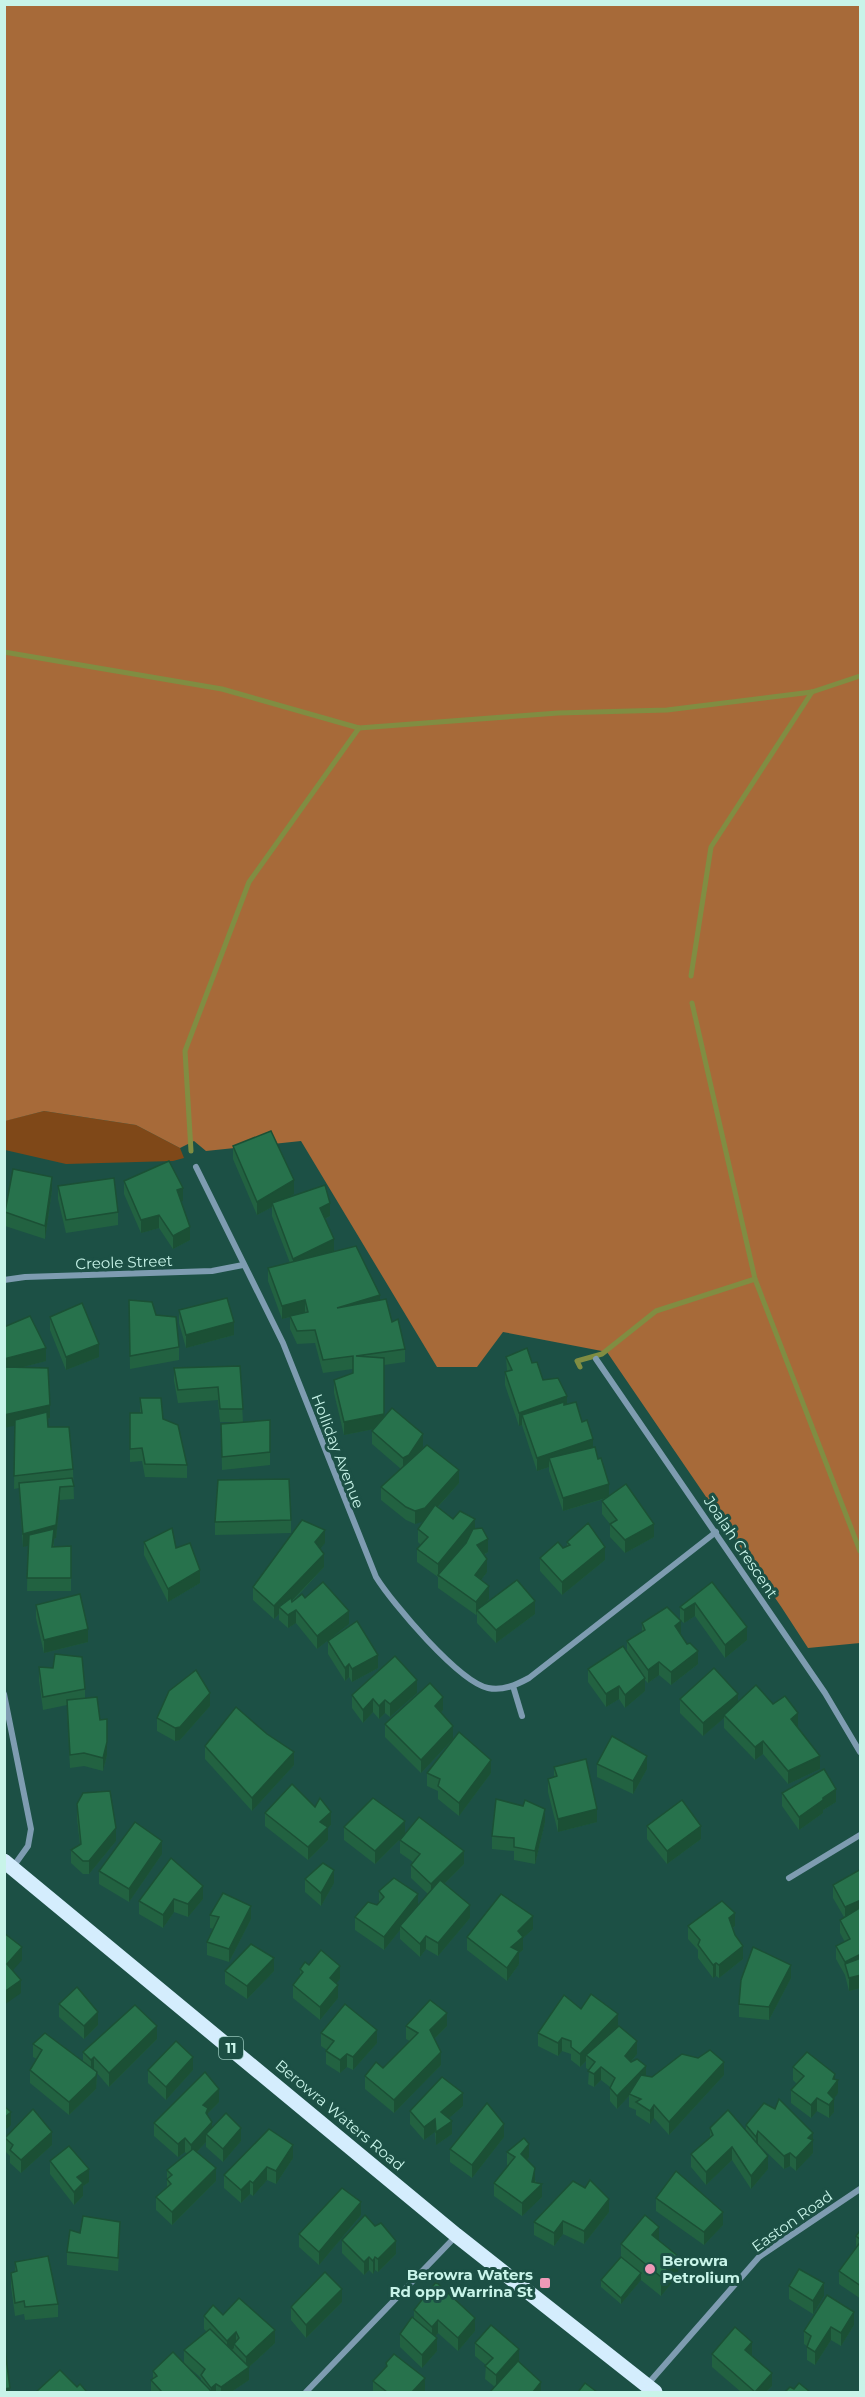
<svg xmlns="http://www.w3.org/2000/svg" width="865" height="2397" viewBox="0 0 865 2397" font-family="Montserrat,sans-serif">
<rect width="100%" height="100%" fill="#1c5045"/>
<path fill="#7f4818" d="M 44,1111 L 136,1125 L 180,1148 L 184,1158 L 173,1161 L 66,1164 L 5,1150 L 4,1121 Z"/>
<path fill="#a76a39" d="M 4,5 L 860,5 L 860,1643 L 808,1648 L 782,1608 L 607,1352 L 503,1332 L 477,1367 L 437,1367 L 301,1141 L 206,1151 L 194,1141 L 180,1148 L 136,1125 L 44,1111 L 5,1121 Z"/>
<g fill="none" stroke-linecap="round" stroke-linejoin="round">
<g stroke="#808d42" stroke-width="5">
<path d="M 4,652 L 222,689 L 359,728 L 558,713 L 667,710 L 812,692 L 860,676"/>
<path d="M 691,976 L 711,847 L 812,692"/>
<path d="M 692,1003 L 755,1279 L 860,1551"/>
<path d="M 191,1151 L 185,1051 L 249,882 L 359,728"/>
<path d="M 580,1367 L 577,1361 L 602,1354 L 656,1311 L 755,1279"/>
</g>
<g stroke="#7e9cb1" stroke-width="6">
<path d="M 196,1167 L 283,1343 L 376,1577 C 392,1603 459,1682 488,1688 C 503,1691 516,1685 529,1678 L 716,1532"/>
<path d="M 4,1280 L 25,1277 L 212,1271 L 243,1265"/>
<path d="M 596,1359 L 825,1693 L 860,1752"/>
<path d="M 513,1686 L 522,1716"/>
<path d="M 4,1694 L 31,1829 L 28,1846 L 13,1867"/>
<path d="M 789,1878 L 860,1835"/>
<path d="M 647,2385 L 759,2257 L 860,2189"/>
<path d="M 306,2392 L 456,2236"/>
</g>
<path stroke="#d4edfd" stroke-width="15" d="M 4,1861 L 456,2235 L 655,2392"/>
</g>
<g fill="#226241" fill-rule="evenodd">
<path d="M 233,1146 L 294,1194 L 287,1197 L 330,1216 L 325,1219 L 334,1251 L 380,1300 L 392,1322 L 405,1349 L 405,1362 L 384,1365 L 384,1417 L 423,1447 L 419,1452 L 459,1483 L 438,1507 L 453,1519 L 475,1528 L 488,1552 L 484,1555 L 487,1572 L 481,1580 L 489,1599 L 485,1604 L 535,1614 L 496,1643 L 477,1623 L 477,1614 L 476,1615 L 438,1588 L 438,1577 L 417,1562 L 417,1549 L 421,1545 L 418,1542 L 418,1529 L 423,1521 L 415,1524 L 406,1520 L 381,1500 L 381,1487 L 401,1469 L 372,1444 L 372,1431 L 374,1429 L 344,1435 L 334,1393 L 334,1380 L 353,1373 L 353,1369 L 323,1373 L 315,1343 L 297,1344 L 290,1329 L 290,1317 L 282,1319 L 268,1281 L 268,1268 L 290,1263 L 272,1216 L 272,1207 L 257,1215 L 233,1159 Z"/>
<path d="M 124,1181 L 183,1201 L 181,1201 L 190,1240 L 173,1249 L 159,1228 L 141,1233 L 124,1194 Z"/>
<path d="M 58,1186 L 118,1212 L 118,1225 L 66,1233 L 58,1199 Z"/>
<path d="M 52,1190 L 45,1239 L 5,1226 L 5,1212 Z"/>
<path d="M 129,1300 L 156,1315 L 179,1347 L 179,1360 L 130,1369 Z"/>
<path d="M 179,1310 L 234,1335 L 186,1348 L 179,1323 Z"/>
<path d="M 50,1317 L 99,1357 L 66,1370 L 50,1330 Z"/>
<path d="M 4,1327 L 46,1361 L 23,1367 L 50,1418 L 47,1419 L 48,1427 L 73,1469 L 74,1499 L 60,1500 L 56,1538 L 54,1539 L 54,1547 L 71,1546 L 71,1591 L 27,1591 L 28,1545 L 23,1547 L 19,1488 L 14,1489 L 15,1425 L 4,1428 Z"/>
<path d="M 506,1357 L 532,1363 L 543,1380 L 582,1422 L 593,1447 L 609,1496 L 654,1537 L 625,1553 L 610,1537 L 610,1524 L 602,1514 L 602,1501 L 607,1498 L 563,1511 L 549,1471 L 549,1467 L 537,1471 L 522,1425 L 519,1426 L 505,1385 L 505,1372 L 507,1371 Z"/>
<path d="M 240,1366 L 243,1422 L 270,1420 L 270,1465 L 222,1470 L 221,1424 L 239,1422 L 220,1422 L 218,1400 L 178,1403 L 174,1381 L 174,1368 Z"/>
<path d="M 140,1398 L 163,1419 L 187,1465 L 187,1478 L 145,1477 L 142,1461 L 130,1462 L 130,1413 L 140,1413 Z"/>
<path d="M 291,1520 L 291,1533 L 215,1535 L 215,1522 Z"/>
<path d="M 144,1542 L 176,1548 L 200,1583 L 168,1602 L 144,1555 Z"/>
<path d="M 567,1542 L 605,1560 L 562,1595 L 540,1571 L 540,1558 L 567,1546 Z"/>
<path d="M 325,1543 L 320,1549 L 324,1567 L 292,1602 L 305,1598 L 349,1624 L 317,1649 L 296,1623 L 288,1628 L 279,1620 L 279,1614 L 274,1619 L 253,1600 L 253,1587 Z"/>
<path d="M 712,1582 L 747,1640 L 725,1658 L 695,1616 L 684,1623 L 680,1620 L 680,1607 Z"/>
<path d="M 36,1605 L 88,1642 L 44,1653 L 36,1618 Z"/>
<path d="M 642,1623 L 681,1634 L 681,1635 L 698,1664 L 671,1685 L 659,1675 L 648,1683 L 645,1680 L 645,1691 L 625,1708 L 619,1699 L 606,1707 L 588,1682 L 588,1669 L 627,1652 L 627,1641 L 642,1632 Z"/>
<path d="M 328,1641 L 378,1668 L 352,1682 L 349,1677 L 345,1681 L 328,1654 Z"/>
<path d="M 39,1667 L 85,1689 L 85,1698 L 100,1720 L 107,1755 L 103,1771 L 84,1766 L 70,1768 L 67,1705 L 43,1710 L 39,1680 Z"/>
<path d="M 417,1693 L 390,1717 L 385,1713 L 379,1719 L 373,1712 L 363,1723 L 352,1708 L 352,1695 Z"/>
<path d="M 680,1699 L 738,1701 L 773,1704 L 798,1726 L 798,1727 L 820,1769 L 788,1784 L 763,1754 L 755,1760 L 724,1728 L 724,1718 L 703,1736 L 680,1713 Z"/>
<path d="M 210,1706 L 180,1740 L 175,1741 L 157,1731 L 157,1718 Z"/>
<path d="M 443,1710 L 441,1713 L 453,1739 L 421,1773 L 385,1737 L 385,1724 Z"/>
<path d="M 205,1746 L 294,1765 L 252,1811 L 205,1759 Z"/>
<path d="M 597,1764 L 647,1769 L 633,1794 L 597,1777 Z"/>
<path d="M 554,1767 L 597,1822 L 558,1832 L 548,1792 L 548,1779 L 554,1777 Z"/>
<path d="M 427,1773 L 491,1773 L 459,1816 L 438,1799 L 438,1791 L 427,1786 Z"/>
<path d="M 782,1793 L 836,1802 L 823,1810 L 823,1813 L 799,1830 L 782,1806 Z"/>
<path d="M 77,1804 L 116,1841 L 89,1874 L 83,1874 L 71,1863 L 71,1850 L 80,1845 L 77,1818 Z"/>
<path d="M 265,1813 L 331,1825 L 328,1827 L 328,1840 L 308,1860 L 265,1826 Z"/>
<path d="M 545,1822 L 535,1864 L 514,1860 L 514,1851 L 492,1849 L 492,1836 Z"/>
<path d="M 647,1826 L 701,1839 L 667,1864 L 647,1839 Z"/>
<path d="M 344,1827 L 405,1834 L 464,1864 L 444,1884 L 470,1918 L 438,1956 L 426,1949 L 420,1957 L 400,1939 L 400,1930 L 384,1950 L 355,1930 L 355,1917 L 377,1905 L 379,1902 L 379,1891 L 418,1906 L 428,1894 L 411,1878 L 411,1865 L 413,1862 L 400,1853 L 400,1840 L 405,1834 L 375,1864 L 344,1840 Z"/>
<path d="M 162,1854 L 129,1902 L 99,1884 L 99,1871 Z"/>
<path d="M 171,1858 L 203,1899 L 188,1917 L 174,1912 L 163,1928 L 139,1914 L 139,1901 Z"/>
<path d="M 861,1869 L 861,1988 L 849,1991 L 845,1975 L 836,1959 L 836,1946 L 845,1942 L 840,1933 L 840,1920 L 844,1917 L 833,1898 L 833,1885 Z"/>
<path d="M 305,1879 L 334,1883 L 321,1906 L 305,1892 Z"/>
<path d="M 210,1915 L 251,1919 L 229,1962 L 207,1955 L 207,1942 L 214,1929 L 210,1928 Z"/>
<path d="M 688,1926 L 735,1926 L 733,1928 L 743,1959 L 719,1978 L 716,1976 L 713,1978 L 698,1958 L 698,1950 L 688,1939 Z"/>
<path d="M 533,1929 L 523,1938 L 523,1950 L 519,1953 L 519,1964 L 507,1981 L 467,1950 L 467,1937 Z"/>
<path d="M 309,1965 L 340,1979 L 336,1983 L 338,1998 L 320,2020 L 293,1998 L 293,1985 L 300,1976 L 300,1969 Z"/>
<path d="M 225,1971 L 274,1971 L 247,1999 L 225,1984 Z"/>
<path d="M 791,1978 L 769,2020 L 739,2017 L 739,2004 Z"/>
<path d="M 59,2004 L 98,2025 L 84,2039 L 59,2017 Z"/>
<path d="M 581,2009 L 618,2027 L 637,2054 L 631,2062 L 646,2076 L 652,2077 L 724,2075 L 669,2135 L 654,2118 L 650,2124 L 636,2115 L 636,2110 L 629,2107 L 629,2096 L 617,2109 L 610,2101 L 610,2087 L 601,2080 L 594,2087 L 588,2084 L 589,2070 L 586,2068 L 586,2061 L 580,2067 L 571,2060 L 571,2054 L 562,2051 L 558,2056 L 538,2046 L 538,2033 Z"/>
<path d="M 406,2026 L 447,2026 L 434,2039 L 441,2065 L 394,2113 L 365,2089 L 365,2076 L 383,2068 L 410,2041 L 406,2039 Z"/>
<path d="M 321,2033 L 377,2043 L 353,2070 L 347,2067 L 340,2073 L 326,2064 L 326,2051 L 327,2050 L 321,2046 Z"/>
<path d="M 157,2039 L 109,2087 L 97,2073 L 96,2089 L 69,2115 L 30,2083 L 30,2070 L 37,2059 L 33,2057 L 33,2044 L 83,2062 L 83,2052 Z"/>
<path d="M 861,2062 L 861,2078 L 860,2076 L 860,2063 Z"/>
<path d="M 793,2067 L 835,2079 L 838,2093 L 833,2099 L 834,2112 L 829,2118 L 817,2111 L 811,2118 L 791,2103 L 791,2090 L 797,2084 L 793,2080 Z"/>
<path d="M 148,2070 L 193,2070 L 166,2100 L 148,2083 Z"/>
<path d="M 859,2081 L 861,2081 L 861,2097 L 859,2094 Z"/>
<path d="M 219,2102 L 208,2113 L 208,2116 L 212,2127 L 241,2141 L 223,2162 L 206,2147 L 206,2142 L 197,2152 L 216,2181 L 172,2225 L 156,2210 L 156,2197 L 167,2187 L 167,2170 L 187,2154 L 185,2152 L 178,2157 L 154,2136 L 154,2123 Z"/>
<path d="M 463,2106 L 448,2119 L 452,2134 L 436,2145 L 435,2132 L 424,2140 L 410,2124 L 410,2111 Z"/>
<path d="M 746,2125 L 813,2146 L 813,2153 L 796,2171 L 790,2166 L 784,2169 L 759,2145 L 768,2169 L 751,2189 L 732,2160 L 706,2185 L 691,2167 L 691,2154 L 710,2137 L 710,2128 L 746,2131 Z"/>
<path d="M 504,2137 L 472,2178 L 450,2162 L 450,2149 Z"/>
<path d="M 5,2138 L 52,2145 L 21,2173 L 10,2163 L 10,2156 L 5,2151 Z"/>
<path d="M 507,2152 L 529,2157 L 527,2160 L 542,2197 L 522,2216 L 494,2196 L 494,2183 L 508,2166 L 507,2165 Z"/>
<path d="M 293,2158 L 276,2184 L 267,2180 L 253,2196 L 250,2194 L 241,2203 L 224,2188 L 224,2175 Z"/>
<path d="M 50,2161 L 89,2182 L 83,2186 L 83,2196 L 74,2205 L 50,2174 Z"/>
<path d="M 585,2188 L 609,2212 L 584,2244 L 563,2234 L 554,2246 L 534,2235 L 534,2222 Z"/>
<path d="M 656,2198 L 723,2225 L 704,2245 L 656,2211 Z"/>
<path d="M 361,2215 L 319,2265 L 299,2247 L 299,2234 Z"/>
<path d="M 861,2229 L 861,2299 L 839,2284 L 839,2271 L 856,2248 L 856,2236 Z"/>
<path d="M 80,2233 L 120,2235 L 118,2271 L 67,2265 L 67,2252 Z"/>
<path d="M 342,2240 L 396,2254 L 378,2272 L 375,2270 L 373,2274 L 369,2270 L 364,2275 L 342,2253 Z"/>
<path d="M 659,2240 L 678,2275 L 661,2296 L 641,2280 L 621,2304 L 601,2287 L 601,2280 L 621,2257 L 621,2244 Z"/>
<path d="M 15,2262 L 58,2304 L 58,2317 L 25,2320 L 24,2314 L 15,2316 L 11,2286 L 11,2273 L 15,2272 Z"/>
<path d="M 789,2286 L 824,2296 L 813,2314 L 789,2299 Z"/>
<path d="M 827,2295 L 854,2325 L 841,2346 L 831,2340 L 815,2365 L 807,2360 L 807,2346 L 804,2344 L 804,2331 Z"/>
<path d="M 342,2302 L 306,2338 L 291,2320 L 291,2307 Z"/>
<path d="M 414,2310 L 475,2331 L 458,2351 L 438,2333 L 435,2337 L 437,2351 L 422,2368 L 400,2347 L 400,2334 L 414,2319 Z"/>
<path d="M 223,2315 L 275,2343 L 249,2367 L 249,2380 L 231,2392 L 151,2392 L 151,2380 L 153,2379 L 153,2371 L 184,2363 L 184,2350 L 207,2332 L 204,2329 L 204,2316 ZM 185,2364 L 201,2378 L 201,2381 Z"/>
<path d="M 475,2343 L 519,2362 L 541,2392 L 495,2387 L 485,2379 L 486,2365 L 475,2356 Z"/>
<path d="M 712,2354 L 752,2355 L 772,2386 L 766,2392 L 741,2392 L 712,2367 Z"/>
<path d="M 386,2363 L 425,2391 L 423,2392 L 373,2392 L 373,2381 L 386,2368 Z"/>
</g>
<g fill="#1b5035">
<path d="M 52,1177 L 52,1190 L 45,1239 L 45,1226 Z"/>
<path d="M 294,1180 L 294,1194 L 273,1206 L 272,1203 L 272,1207 L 257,1215 L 257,1202 Z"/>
<path d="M 183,1188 L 183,1201 L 177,1203 L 177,1190 Z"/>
<path d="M 330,1203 L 330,1216 L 320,1221 L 320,1208 Z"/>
<path d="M 159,1215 L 159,1228 L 141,1233 L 141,1220 Z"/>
<path d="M 190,1227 L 190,1240 L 173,1249 L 173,1236 Z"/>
<path d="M 334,1239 L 334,1252 L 293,1272 L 293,1259 Z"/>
<path d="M 380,1295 L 380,1308 L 337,1308 Z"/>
<path d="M 305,1300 L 305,1313 L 282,1319 L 282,1306 Z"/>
<path d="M 234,1322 L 234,1335 L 186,1348 L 186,1335 Z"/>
<path d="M 99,1344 L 99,1357 L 66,1370 L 66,1357 Z"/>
<path d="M 46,1348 L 46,1361 L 4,1372 L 4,1359 Z"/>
<path d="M 567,1396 L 567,1409 L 522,1415 L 522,1425 L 519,1426 L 519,1413 Z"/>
<path d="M 50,1405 L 50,1418 L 4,1428 L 4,1415 Z"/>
<path d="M 384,1414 L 384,1427 L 344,1435 L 344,1422 Z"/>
<path d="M 423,1434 L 423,1447 L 409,1468 L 403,1471 L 403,1458 Z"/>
<path d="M 593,1439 L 593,1452 L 549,1458 L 549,1467 L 537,1471 L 537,1458 Z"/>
<path d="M 459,1470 L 459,1483 L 425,1521 L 415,1524 L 415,1511 Z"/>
<path d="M 609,1484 L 609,1497 L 563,1511 L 563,1498 Z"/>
<path d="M 60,1487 L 60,1500 L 56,1538 L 54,1539 L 52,1560 L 52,1547 L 53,1539 L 23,1547 L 23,1534 Z"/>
<path d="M 475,1519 L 475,1532 L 438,1577 L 438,1564 Z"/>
<path d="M 654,1524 L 654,1537 L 625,1553 L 625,1540 Z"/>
<path d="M 325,1530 L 325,1543 L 315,1555 L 315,1542 Z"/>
<path d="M 488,1539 L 488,1552 L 477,1558 L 477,1545 Z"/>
<path d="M 605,1547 L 605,1560 L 562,1595 L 562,1582 Z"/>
<path d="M 324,1554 L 324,1567 L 283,1610 L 279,1607 L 279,1614 L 274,1619 L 274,1606 Z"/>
<path d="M 487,1559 L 487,1572 L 475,1588 L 475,1575 Z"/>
<path d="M 200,1570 L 200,1583 L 168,1602 L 168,1589 Z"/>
<path d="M 489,1586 L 489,1599 L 479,1612 L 477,1610 L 476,1615 L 476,1602 Z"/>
<path d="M 535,1601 L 535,1614 L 496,1643 L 496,1630 Z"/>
<path d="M 695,1603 L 695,1616 L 684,1623 L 684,1610 Z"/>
<path d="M 296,1610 L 296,1623 L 288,1628 L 288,1615 Z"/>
<path d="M 349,1611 L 349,1624 L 317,1649 L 317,1636 Z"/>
<path d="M 681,1621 L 681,1634 L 675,1639 L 675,1626 Z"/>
<path d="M 747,1627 L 747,1640 L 725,1658 L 725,1645 Z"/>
<path d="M 88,1629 L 88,1642 L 44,1653 L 44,1640 Z"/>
<path d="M 698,1651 L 698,1664 L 671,1685 L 671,1672 Z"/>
<path d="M 378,1655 L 378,1668 L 352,1682 L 352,1669 Z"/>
<path d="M 659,1662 L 659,1675 L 648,1683 L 648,1670 Z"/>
<path d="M 349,1664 L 349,1677 L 345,1681 L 345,1668 Z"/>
<path d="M 645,1678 L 645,1691 L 625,1708 L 625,1695 Z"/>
<path d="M 417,1680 L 417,1693 L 390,1717 L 390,1704 Z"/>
<path d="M 619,1686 L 619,1699 L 606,1707 L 606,1694 Z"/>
<path d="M 210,1693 L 210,1706 L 180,1740 L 175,1741 L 175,1728 Z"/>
<path d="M 738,1694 L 738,1707 L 724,1715 L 724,1718 L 703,1736 L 703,1723 Z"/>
<path d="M 443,1697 L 443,1710 L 435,1719 L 435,1706 Z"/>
<path d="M 373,1699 L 373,1712 L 363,1723 L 363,1710 Z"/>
<path d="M 385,1700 L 385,1713 L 379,1719 L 379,1706 Z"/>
<path d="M 798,1713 L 798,1726 L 791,1732 L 791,1719 Z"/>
<path d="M 107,1719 L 107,1755 L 103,1771 L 103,1758 Z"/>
<path d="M 453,1726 L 453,1739 L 421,1773 L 421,1760 Z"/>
<path d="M 763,1741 L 763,1754 L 755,1760 L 755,1747 Z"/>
<path d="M 294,1752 L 294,1765 L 252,1811 L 252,1798 Z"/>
<path d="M 647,1756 L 647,1769 L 633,1794 L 633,1781 Z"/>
<path d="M 820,1756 L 820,1769 L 788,1784 L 788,1771 Z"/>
<path d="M 491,1760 L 491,1773 L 459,1816 L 459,1803 Z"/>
<path d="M 836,1789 L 836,1802 L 823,1810 L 823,1813 L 799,1830 L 799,1817 Z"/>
<path d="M 545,1809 L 545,1822 L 535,1864 L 535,1851 Z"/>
<path d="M 597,1809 L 597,1822 L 558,1832 L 558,1819 Z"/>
<path d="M 331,1812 L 331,1825 L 328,1827 L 328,1840 L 308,1860 L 308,1847 L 320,1822 Z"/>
<path d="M 405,1821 L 405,1834 L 375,1864 L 375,1851 Z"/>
<path d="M 701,1826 L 701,1839 L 667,1864 L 667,1851 Z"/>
<path d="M 116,1828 L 116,1841 L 89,1874 L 89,1861 Z"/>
<path d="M 162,1841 L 162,1854 L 129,1902 L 129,1889 Z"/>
<path d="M 464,1851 L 464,1864 L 431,1897 L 431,1884 Z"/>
<path d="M 334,1870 L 334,1883 L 321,1906 L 321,1893 Z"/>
<path d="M 203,1886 L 203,1899 L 188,1917 L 188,1904 Z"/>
<path d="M 418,1894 L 418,1908 L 400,1926 L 400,1930 L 384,1950 L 384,1937 Z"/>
<path d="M 174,1899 L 174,1912 L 163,1928 L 163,1915 Z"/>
<path d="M 861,1900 L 861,1913 L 845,1920 L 845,1907 Z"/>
<path d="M 470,1905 L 470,1918 L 438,1956 L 438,1943 Z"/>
<path d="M 251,1906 L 251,1919 L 229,1962 L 229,1949 Z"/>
<path d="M 735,1913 L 735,1926 L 729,1931 L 729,1918 Z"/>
<path d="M 533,1916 L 533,1929 L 523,1938 L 523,1950 L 519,1953 L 519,1964 L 507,1981 L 507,1968 L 511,1947 L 518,1931 Z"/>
<path d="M 426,1936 L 426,1949 L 420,1957 L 420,1944 Z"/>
<path d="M 743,1946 L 743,1959 L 719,1978 L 719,1965 Z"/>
<path d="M 22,1947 L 22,1960 L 7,1977 L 7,1964 Z"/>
<path d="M 861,1954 L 861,1967 L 845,1964 L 845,1975 L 845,1962 Z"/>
<path d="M 274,1958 L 274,1971 L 247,1999 L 247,1986 Z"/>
<path d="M 716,1963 L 716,1976 L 713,1978 L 713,1965 Z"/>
<path d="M 791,1965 L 791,1978 L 769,2020 L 769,2007 Z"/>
<path d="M 340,1966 L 340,1979 L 330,1991 L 330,1978 Z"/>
<path d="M 861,1975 L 861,1988 L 849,1991 L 849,1978 Z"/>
<path d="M 21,1980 L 21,1993 L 4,2005 L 4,1992 Z"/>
<path d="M 338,1985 L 338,1998 L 320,2020 L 320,2007 Z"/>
<path d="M 98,2012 L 98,2025 L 84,2039 L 84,2026 Z"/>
<path d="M 447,2013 L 447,2026 L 430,2043 L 430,2030 Z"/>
<path d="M 618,2014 L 618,2027 L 586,2055 L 586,2061 L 580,2067 L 580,2054 Z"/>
<path d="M 157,2026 L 157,2039 L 109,2087 L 109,2073 Z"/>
<path d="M 377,2030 L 377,2043 L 353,2070 L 353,2057 Z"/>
<path d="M 562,2038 L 562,2051 L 558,2056 L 558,2043 Z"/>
<path d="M 637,2041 L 637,2054 L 625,2069 L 625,2056 Z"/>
<path d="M 441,2052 L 441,2065 L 394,2113 L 394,2100 Z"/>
<path d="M 347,2054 L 347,2067 L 340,2073 L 340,2060 Z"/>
<path d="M 94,2057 L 94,2070 L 91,2073 L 91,2060 Z"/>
<path d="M 193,2057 L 193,2070 L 166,2100 L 166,2087 Z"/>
<path d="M 724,2062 L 724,2075 L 669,2135 L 669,2122 Z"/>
<path d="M 646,2066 L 646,2079 L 629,2094 L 629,2096 L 617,2109 L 617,2096 Z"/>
<path d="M 601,2067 L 601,2080 L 594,2087 L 594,2074 Z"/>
<path d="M 97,2072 L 96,2089 L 69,2115 L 69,2102 Z"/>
<path d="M 835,2074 L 835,2083 L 838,2080 L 838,2093 L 829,2105 L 828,2093 Z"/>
<path d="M 219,2089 L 219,2102 L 208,2113 L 208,2121 L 203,2105 Z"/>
<path d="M 463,2093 L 463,2106 L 441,2125 L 441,2112 Z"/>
<path d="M 817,2098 L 817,2111 L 811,2118 L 811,2105 Z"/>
<path d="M 834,2099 L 834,2112 L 829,2118 L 829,2105 Z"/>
<path d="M 654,2105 L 654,2118 L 650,2124 L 650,2111 Z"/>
<path d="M 11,2112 L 11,2125 L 4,2131 L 4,2118 Z"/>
<path d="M 435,2119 L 435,2132 L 424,2140 L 424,2127 Z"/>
<path d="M 452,2121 L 452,2134 L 436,2145 L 436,2132 Z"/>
<path d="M 212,2122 L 212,2135 L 206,2134 L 206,2142 L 191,2158 L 191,2145 Z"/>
<path d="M 504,2124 L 504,2137 L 472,2178 L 472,2165 Z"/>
<path d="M 241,2128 L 241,2141 L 223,2162 L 223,2149 Z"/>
<path d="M 758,2131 L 758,2144 L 756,2150 L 756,2137 Z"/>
<path d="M 52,2132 L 52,2145 L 21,2173 L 21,2160 Z"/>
<path d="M 813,2133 L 813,2153 L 796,2171 L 796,2158 L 808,2138 Z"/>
<path d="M 185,2138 L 185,2152 L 178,2157 L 178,2144 Z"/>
<path d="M 529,2144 L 529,2157 L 521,2167 L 521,2154 Z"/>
<path d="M 293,2145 L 293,2158 L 276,2184 L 276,2171 Z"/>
<path d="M 732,2147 L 732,2160 L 706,2185 L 706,2172 Z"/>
<path d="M 790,2153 L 790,2166 L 784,2169 L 784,2156 Z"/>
<path d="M 768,2156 L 768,2169 L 751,2189 L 751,2176 Z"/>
<path d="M 267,2167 L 267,2180 L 253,2196 L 253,2183 Z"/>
<path d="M 216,2168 L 216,2181 L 172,2225 L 172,2212 Z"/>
<path d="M 535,2168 L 535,2181 L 533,2193 L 542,2184 L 542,2197 L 522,2216 L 522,2203 L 532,2182 Z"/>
<path d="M 89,2169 L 89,2182 L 83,2186 L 83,2196 L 74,2205 L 74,2192 L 77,2177 Z"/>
<path d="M 250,2181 L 250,2194 L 241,2203 L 241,2190 Z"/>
<path d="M 609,2199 L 609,2212 L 584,2244 L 584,2231 Z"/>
<path d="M 361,2202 L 361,2215 L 319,2265 L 319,2252 Z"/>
<path d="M 723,2212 L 723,2225 L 704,2245 L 704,2232 Z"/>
<path d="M 563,2221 L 563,2234 L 554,2246 L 554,2233 Z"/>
<path d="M 659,2227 L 659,2246 L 652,2235 Z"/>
<path d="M 396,2241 L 396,2254 L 378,2272 L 378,2259 Z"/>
<path d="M 678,2256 L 678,2275 L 661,2296 L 661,2277 Z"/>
<path d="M 369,2257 L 369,2270 L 364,2275 L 364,2262 Z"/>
<path d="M 375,2257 L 375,2270 L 373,2274 L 373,2261 Z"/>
<path d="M 641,2273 L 641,2280 L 621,2304 L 621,2298 Z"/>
<path d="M 824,2283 L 824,2296 L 813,2314 L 813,2301 Z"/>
<path d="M 342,2289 L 342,2302 L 306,2338 L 306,2325 Z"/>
<path d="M 854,2312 L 854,2325 L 841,2346 L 841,2333 Z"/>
<path d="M 475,2318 L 475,2331 L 458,2351 L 458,2338 Z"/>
<path d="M 438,2320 L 438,2333 L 432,2340 L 432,2327 Z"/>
<path d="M 831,2327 L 831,2340 L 815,2365 L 815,2352 Z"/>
<path d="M 275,2330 L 275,2343 L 249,2367 L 249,2380 L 231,2392 L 221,2392 L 221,2387 L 246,2369 L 246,2357 Z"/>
<path d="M 236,2332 L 236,2345 L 234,2344 L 234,2348 L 227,2354 L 227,2341 Z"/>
<path d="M 437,2338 L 437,2351 L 422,2368 L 422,2355 Z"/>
<path d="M 752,2342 L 752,2355 L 745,2363 L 745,2350 Z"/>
<path d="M 519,2349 L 519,2362 L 496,2388 L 496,2375 Z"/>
<path d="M 772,2373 L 772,2386 L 766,2392 L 755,2392 Z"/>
<path d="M 425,2378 L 425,2391 L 423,2392 L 412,2392 Z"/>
<path d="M 541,2382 L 541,2392 L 533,2392 Z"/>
<path d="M 216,2384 L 216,2392 L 211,2392 L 211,2388 Z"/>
<path d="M 10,2388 L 10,2392 L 4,2392 L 4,2389 Z"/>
</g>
<g fill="#27724c" stroke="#1b5035" stroke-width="1.5">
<path d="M 271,1131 L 294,1180 L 257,1202 L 233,1146 Z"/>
<path d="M 169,1161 L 183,1188 L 177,1190 L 190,1227 L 173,1236 L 159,1215 L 141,1220 L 124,1181 Z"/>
<path d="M 13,1169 L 52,1177 L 45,1226 L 5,1212 Z"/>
<path d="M 114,1178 L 118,1212 L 66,1220 L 58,1186 Z"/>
<path d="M 325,1185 L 330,1203 L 320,1208 L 334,1239 L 293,1259 L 272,1203 Z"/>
<path d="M 356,1246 L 380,1295 L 337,1308 L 386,1299 L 392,1322 L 398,1319 L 405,1349 L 356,1356 L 384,1358 L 384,1414 L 344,1422 L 334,1380 L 353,1373 L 353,1356 L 323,1360 L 315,1330 L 297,1331 L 290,1316 L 308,1312 L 305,1300 L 282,1306 L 268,1268 Z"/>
<path d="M 227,1298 L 234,1322 L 186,1335 L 179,1310 Z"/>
<path d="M 129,1300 L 152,1302 L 156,1315 L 176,1317 L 179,1347 L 130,1356 Z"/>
<path d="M 82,1303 L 99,1344 L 66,1357 L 50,1317 Z"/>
<path d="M 30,1316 L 46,1348 L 4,1359 L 4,1327 Z"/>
<path d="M 527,1348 L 532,1363 L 537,1362 L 543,1380 L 558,1378 L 567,1396 L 519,1413 L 505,1372 L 512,1370 L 506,1357 Z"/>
<path d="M 240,1366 L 243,1409 L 220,1409 L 218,1387 L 178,1390 L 174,1368 Z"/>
<path d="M 4,1367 L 48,1368 L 50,1405 L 4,1415 Z"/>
<path d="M 140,1398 L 161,1398 L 163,1419 L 178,1425 L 187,1465 L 145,1464 L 142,1448 L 130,1449 L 130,1413 L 142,1413 Z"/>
<path d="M 564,1402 L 564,1405 L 576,1402 L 582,1422 L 587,1420 L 593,1439 L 537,1458 L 522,1415 Z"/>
<path d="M 392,1408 L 423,1434 L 409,1455 L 403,1458 L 372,1431 Z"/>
<path d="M 47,1412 L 48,1427 L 69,1427 L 73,1469 L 14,1476 L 15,1420 Z"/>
<path d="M 270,1420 L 270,1452 L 222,1457 L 221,1424 Z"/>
<path d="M 427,1445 L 459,1470 L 425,1508 L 415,1511 L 406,1507 L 381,1487 Z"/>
<path d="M 595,1447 L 598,1459 L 601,1458 L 609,1484 L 563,1498 L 549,1458 Z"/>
<path d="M 72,1478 L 74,1486 L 60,1487 L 56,1525 L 23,1534 L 19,1483 Z"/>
<path d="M 289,1479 L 291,1520 L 215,1522 L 218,1480 Z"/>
<path d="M 626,1484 L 654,1524 L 625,1540 L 610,1524 L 617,1520 L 602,1501 Z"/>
<path d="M 435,1505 L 453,1519 L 460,1511 L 475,1519 L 438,1564 L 417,1549 L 428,1537 L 418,1529 Z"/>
<path d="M 302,1520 L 325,1530 L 315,1542 L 324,1554 L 274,1606 L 253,1587 Z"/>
<path d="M 588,1523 L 605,1547 L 562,1582 L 540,1558 L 558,1542 L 563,1548 L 570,1545 L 567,1542 Z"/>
<path d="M 172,1528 L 176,1548 L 190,1543 L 200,1570 L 168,1589 L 144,1542 Z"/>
<path d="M 482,1528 L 488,1539 L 477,1545 L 487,1559 L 475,1575 L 489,1586 L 476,1602 L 438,1575 L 466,1543 L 473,1529 Z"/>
<path d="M 54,1529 L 52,1547 L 71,1546 L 71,1578 L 27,1578 L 29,1535 Z"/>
<path d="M 517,1580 L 535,1601 L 496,1630 L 477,1610 Z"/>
<path d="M 323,1582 L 349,1611 L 317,1636 L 296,1610 L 288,1615 L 279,1607 L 291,1598 L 292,1602 L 302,1594 L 305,1598 Z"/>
<path d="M 712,1582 L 747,1627 L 725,1645 L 695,1603 L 684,1610 L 680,1607 Z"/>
<path d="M 80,1594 L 88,1629 L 44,1640 L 36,1605 Z"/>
<path d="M 667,1607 L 681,1621 L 675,1626 L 687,1644 L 690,1643 L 698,1651 L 671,1672 L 659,1662 L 648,1670 L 627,1641 L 645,1630 L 642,1623 Z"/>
<path d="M 357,1621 L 378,1655 L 352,1669 L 349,1664 L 345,1668 L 328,1641 Z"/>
<path d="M 623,1646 L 645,1678 L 625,1695 L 619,1686 L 606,1694 L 588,1669 Z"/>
<path d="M 55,1654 L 82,1657 L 85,1689 L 43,1697 L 39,1667 L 53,1668 Z"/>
<path d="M 395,1656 L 417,1680 L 390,1704 L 385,1700 L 379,1706 L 373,1699 L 363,1710 L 352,1695 Z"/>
<path d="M 714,1668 L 738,1694 L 703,1723 L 680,1699 Z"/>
<path d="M 196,1670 L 210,1693 L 180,1727 L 175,1728 L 157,1718 L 169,1691 Z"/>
<path d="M 430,1683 L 443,1697 L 435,1706 L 453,1726 L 421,1760 L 385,1724 Z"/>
<path d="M 756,1685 L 773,1704 L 785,1696 L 798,1713 L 791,1719 L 820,1756 L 788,1771 L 763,1741 L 755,1747 L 724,1715 Z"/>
<path d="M 97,1697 L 100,1720 L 107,1719 L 107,1742 L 103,1758 L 84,1753 L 70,1755 L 67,1700 Z"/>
<path d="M 236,1707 L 267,1734 L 294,1752 L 252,1798 L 205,1746 Z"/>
<path d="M 459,1732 L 491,1760 L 459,1803 L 438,1786 L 440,1779 L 427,1773 Z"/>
<path d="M 612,1736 L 647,1756 L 633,1781 L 597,1764 Z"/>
<path d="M 586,1759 L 597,1809 L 558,1819 L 548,1779 L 557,1776 L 554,1767 Z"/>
<path d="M 824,1769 L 836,1789 L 823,1798 L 823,1800 L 799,1817 L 782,1793 Z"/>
<path d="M 292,1784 L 315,1807 L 320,1798 L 331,1812 L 320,1822 L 328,1827 L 308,1847 L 265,1813 Z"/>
<path d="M 110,1791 L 116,1828 L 89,1861 L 83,1861 L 71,1850 L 81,1844 L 77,1804 L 83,1793 Z"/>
<path d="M 373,1798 L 405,1821 L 375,1851 L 344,1827 Z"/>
<path d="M 496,1799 L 523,1806 L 525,1800 L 545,1809 L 535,1851 L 514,1847 L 514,1838 L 492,1836 Z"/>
<path d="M 682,1800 L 701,1826 L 667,1851 L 647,1826 Z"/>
<path d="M 419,1817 L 464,1851 L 431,1884 L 411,1865 L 420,1854 L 400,1840 Z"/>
<path d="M 135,1822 L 162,1841 L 129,1889 L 99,1871 Z"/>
<path d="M 171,1858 L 203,1886 L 188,1904 L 174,1899 L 163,1915 L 139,1901 Z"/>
<path d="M 323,1863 L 334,1870 L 321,1893 L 305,1879 Z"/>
<path d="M 861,1869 L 861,1900 L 845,1907 L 833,1885 Z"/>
<path d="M 394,1878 L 418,1894 L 384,1937 L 355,1917 L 368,1902 L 377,1905 L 384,1897 L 379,1891 Z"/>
<path d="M 440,1880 L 470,1905 L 438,1943 L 426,1936 L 420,1944 L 400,1926 Z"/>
<path d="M 223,1893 L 251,1906 L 229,1949 L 207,1942 L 219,1917 L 210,1915 Z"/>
<path d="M 501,1894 L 533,1916 L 518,1931 L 523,1937 L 511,1947 L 519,1951 L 507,1968 L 467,1937 Z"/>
<path d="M 722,1901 L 735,1913 L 729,1918 L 735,1935 L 743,1946 L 719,1965 L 716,1963 L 713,1965 L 698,1945 L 700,1940 L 688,1926 Z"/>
<path d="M 861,1907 L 861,1954 L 845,1962 L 836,1946 L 850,1939 L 840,1920 Z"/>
<path d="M 4,1933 L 22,1947 L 7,1964 L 21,1980 L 4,1992 Z"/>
<path d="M 251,1944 L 274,1958 L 247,1986 L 225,1971 Z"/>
<path d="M 753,1947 L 791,1965 L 769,2007 L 739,2004 L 741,1980 Z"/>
<path d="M 321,1950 L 340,1966 L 330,1978 L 338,1985 L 320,2007 L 293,1985 L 303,1972 L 300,1969 L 305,1962 L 309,1965 Z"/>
<path d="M 861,1958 L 861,1975 L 849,1978 L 845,1964 Z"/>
<path d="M 77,1987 L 98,2012 L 84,2026 L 59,2004 Z"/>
<path d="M 591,1994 L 618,2014 L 580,2054 L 571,2047 L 571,2041 L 562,2038 L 558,2043 L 538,2033 L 564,1995 L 581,2009 Z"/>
<path d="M 430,2000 L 447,2013 L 430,2030 L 441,2052 L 394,2100 L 365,2076 L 376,2062 L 383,2068 L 418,2033 L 406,2026 Z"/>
<path d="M 345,2004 L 377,2030 L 353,2057 L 347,2054 L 340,2060 L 326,2051 L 334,2041 L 321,2033 Z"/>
<path d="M 135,2005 L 157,2026 L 109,2073 L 94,2057 L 91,2060 L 83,2052 Z"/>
<path d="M 619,2026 L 637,2041 L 625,2056 L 631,2062 L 637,2059 L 646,2066 L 617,2096 L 610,2088 L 615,2078 L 601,2067 L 594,2074 L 588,2071 L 595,2062 L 586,2055 Z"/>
<path d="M 45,2033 L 97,2072 L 96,2076 L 69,2102 L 30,2070 L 42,2050 L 33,2044 Z"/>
<path d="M 176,2041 L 193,2057 L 166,2087 L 148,2070 Z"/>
<path d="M 710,2050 L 724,2062 L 669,2122 L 654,2105 L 650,2111 L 636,2102 L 641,2099 L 629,2094 L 641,2075 L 652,2077 L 682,2054 L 698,2058 Z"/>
<path d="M 807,2052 L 835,2074 L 833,2079 L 838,2080 L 828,2093 L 834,2099 L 829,2105 L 817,2098 L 811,2105 L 791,2090 L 804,2076 L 793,2067 Z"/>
<path d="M 205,2072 L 219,2089 L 203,2105 L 208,2108 L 206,2113 L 212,2122 L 191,2145 L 185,2138 L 178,2144 L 154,2123 Z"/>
<path d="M 442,2077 L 463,2093 L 441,2112 L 452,2121 L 436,2132 L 435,2119 L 424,2127 L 410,2111 Z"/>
<path d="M 779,2099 L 813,2133 L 808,2138 L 813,2140 L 796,2158 L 790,2153 L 784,2156 L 758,2131 L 756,2137 L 746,2125 L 764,2103 L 775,2109 Z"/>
<path d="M 487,2103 L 504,2124 L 472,2165 L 450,2149 Z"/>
<path d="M 4,2106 L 11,2112 L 4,2118 Z"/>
<path d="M 33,2109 L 52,2132 L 21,2160 L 10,2150 L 13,2145 L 5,2138 Z"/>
<path d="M 728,2110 L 768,2156 L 751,2176 L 732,2147 L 706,2172 L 691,2154 L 713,2135 L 710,2128 Z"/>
<path d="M 226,2113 L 241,2128 L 223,2149 L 206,2134 Z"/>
<path d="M 269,2129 L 293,2145 L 276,2171 L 267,2167 L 253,2183 L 250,2181 L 241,2190 L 224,2175 Z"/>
<path d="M 524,2138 L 529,2144 L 521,2154 L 535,2168 L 532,2182 L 542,2184 L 522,2203 L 494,2183 L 515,2157 L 507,2152 Z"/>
<path d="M 69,2146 L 89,2169 L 77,2177 L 83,2183 L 74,2192 L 50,2161 Z"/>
<path d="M 193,2149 L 216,2168 L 172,2212 L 156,2197 L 171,2184 L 167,2179 L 172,2175 L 167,2170 Z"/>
<path d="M 676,2171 L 723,2212 L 704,2232 L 656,2198 Z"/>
<path d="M 590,2180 L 609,2199 L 584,2231 L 563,2221 L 554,2233 L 534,2222 L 573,2181 L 585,2188 Z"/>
<path d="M 342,2188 L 361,2202 L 319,2252 L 299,2234 Z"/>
<path d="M 365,2215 L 375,2226 L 381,2223 L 396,2241 L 378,2259 L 375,2257 L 373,2261 L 369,2257 L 364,2262 L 342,2240 Z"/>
<path d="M 645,2215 L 659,2227 L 652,2235 L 678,2256 L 661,2277 L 621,2244 Z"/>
<path d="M 83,2216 L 120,2222 L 118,2258 L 67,2252 L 70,2230 L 80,2233 Z"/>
<path d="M 861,2229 L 861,2240 L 856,2236 Z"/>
<path d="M 861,2241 L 861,2286 L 839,2271 Z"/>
<path d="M 48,2256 L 58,2304 L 25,2307 L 24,2301 L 15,2303 L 11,2273 L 17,2271 L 15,2262 Z"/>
<path d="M 621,2257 L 641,2273 L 621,2298 L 601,2280 Z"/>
<path d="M 799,2269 L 824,2283 L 813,2301 L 789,2286 Z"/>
<path d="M 325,2272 L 342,2289 L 306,2325 L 291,2307 Z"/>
<path d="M 436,2282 L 475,2318 L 458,2338 L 438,2320 L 432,2327 L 414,2310 Z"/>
<path d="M 827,2295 L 854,2312 L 841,2333 L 831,2327 L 815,2352 L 807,2347 L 811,2336 L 804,2331 Z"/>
<path d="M 239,2298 L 275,2330 L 246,2357 L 234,2344 L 239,2338 L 236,2332 L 227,2341 L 204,2316 L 213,2305 L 223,2315 Z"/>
<path d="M 412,2317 L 437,2338 L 422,2355 L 400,2334 Z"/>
<path d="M 491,2325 L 519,2349 L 496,2375 L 485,2366 L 493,2358 L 475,2343 Z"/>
<path d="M 735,2327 L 752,2342 L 745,2350 L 772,2373 L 755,2392 L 712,2354 Z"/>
<path d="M 210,2329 L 249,2367 L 221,2387 L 216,2384 L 211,2388 L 201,2375 L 205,2369 L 184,2350 Z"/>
<path d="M 4,2343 L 10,2388 L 4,2389 Z"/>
<path d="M 173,2352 L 211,2391 L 209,2392 L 160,2392 L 161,2391 L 151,2380 L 157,2376 L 153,2371 Z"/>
<path d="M 394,2354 L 425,2378 L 412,2392 L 387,2392 L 373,2381 L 387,2366 L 386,2363 Z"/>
<path d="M 518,2361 L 541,2382 L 533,2392 L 490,2392 Z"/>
<path d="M 60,2370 L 77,2387 L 80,2384 L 87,2392 L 36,2392 Z"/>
<path d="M 585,2383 L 597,2392 L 578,2392 Z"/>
<path d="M 799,2383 L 810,2392 L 785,2392 L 790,2387 L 794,2389 Z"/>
</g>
<g fill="#ef9ab8" stroke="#1c5045" stroke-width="2">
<circle cx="650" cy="2269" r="6"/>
<rect x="539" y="2277" width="12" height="12" rx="3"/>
</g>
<g text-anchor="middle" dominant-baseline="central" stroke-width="6" stroke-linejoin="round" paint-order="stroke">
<rect fill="#1c5045" stroke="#94c3b8" stroke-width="1.5" x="219" y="2037" width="24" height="22" rx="4.5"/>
<g font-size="14" font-weight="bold" fill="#c8f4e9">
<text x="231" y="2048">11</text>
</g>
<g font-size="15" fill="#c8f4e9" stroke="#1c5045">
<text transform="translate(124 1262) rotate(-2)">Creole Street</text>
<text transform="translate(338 1451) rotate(69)">Holliday Avenue</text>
<text transform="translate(741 1547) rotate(56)">Joalah Crescent</text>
<text transform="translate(340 2115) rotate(40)">Berowra Waters Road</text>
<text transform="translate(792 2221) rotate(-35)">Easton Road</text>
</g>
<g font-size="15" font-weight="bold" fill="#c8f4e9" stroke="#1c5045" text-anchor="start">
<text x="662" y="2260">Berowra<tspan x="662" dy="17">Petrolium</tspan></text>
<text x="533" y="2274" text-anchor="end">Berowra Waters<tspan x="533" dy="17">Rd opp Warrina St</tspan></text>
</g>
</g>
<rect width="865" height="2397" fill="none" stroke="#c8f4e9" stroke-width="12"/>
</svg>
